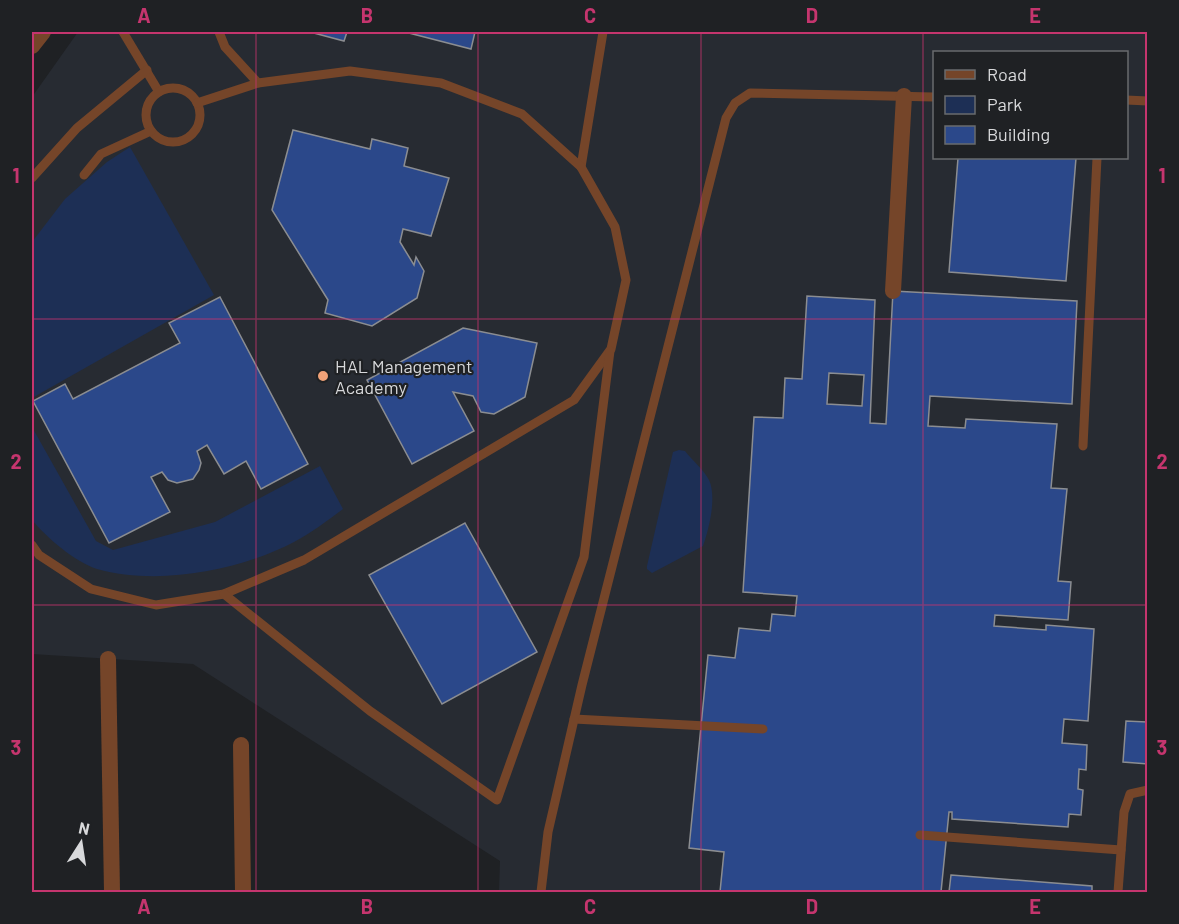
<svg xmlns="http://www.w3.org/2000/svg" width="1179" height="924" viewBox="0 0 1179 924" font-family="Barlow,sans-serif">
<rect width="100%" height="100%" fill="#1f2124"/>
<path fill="#272b32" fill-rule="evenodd" d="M 78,32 L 1147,32 L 1147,892 L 499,892 L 500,861 L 193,664 L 32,654 L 32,97 ZM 934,52 L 1126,52 L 1126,158 L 934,158 Z"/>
<g fill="#1d2f55">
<path d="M 130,147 L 214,295 L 32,398 L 32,242 L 65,199 L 107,162 Z"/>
<path d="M 32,427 L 96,541 L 113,550 L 215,522 L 320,466 L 343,509 C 327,521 311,533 294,542 C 239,571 158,586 97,569 C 75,562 46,537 32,520 Z"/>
<path d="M 679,450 L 685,451 C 692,460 704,470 709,480 C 717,497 709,529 703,546 L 652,573 L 647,569 L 647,566 L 673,452 Z"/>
</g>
<g fill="#2b488a" stroke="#8b8d91" stroke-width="1.5" fill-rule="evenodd">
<path d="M 310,32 L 347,32 L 344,41 Z"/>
<path d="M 405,32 L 475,32 L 471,49 Z"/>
<path d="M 293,130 L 370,149 L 372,139 L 408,148 L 404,166 L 449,178 L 431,236 L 403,229 L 400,242 L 414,265 L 416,257 L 424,271 L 417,298 L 372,326 L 325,313 L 328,300 L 272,210 Z"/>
<path d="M 958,158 L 1076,158 L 1066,281 L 949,272 Z"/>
<path d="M 893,291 L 1077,301 L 1072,404 L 930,396 L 928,426 L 965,428 L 966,419 L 1057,424 L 1051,488 L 1067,489 L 1058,581 L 1071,582 L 1068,620 L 995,615 L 994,626 L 1046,630 L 1046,625 L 1094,629 L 1088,721 L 1064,719 L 1062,743 L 1087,745 L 1086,770 L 1079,769 L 1078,789 L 1083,790 L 1081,815 L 1069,814 L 1068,827 L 952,819 L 952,812 L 949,812 L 941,892 L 720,892 L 724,852 L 689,848 L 708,655 L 735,658 L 739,628 L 770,631 L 772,614 L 795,616 L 797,596 L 743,592 L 754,417 L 783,418 L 785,378 L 802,379 L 807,296 L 875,300 L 870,423 L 886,424 ZM 829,373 L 864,375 L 862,406 L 827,404 Z"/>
<path d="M 220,297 L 308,464 L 261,489 L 246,461 L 224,474 L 207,445 L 197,451 L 201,463 L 199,470 L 193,479 L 177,483 L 168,480 L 162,472 L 151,477 L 170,512 L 109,543 L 33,401 L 65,384 L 73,399 L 180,343 L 169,323 Z"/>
<path d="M 463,328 L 537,343 L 525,397 L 494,414 L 481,412 L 473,396 L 453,392 L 474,431 L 412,464 L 367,380 Z"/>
<path d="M 465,523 L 537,652 L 442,704 L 369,575 Z"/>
<path d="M 1148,716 L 1148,764 L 1123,762 L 1126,721 L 1147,722 Z"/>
<path d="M 951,875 L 1092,886 L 1092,892 L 949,892 Z"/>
</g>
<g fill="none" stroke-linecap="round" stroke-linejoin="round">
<g stroke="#754529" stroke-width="9">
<path d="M 123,32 L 159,92"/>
<path d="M 219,32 L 225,47 L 258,83"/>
<circle cx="173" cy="115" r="27"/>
<path d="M 1126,100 L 1148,101"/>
<path d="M 581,167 L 603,32"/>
<path d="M 84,175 L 101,154 L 151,131"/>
<path d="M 32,178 L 77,128 L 147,70"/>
<path d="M 1083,446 L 1097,158"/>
<path d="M 32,545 L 39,555 L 91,589 L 156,605 L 224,594 L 304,560 L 574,400 L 611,349 L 626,280 L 615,227 L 581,167 L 522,114 L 441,83 L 350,71 L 258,83 L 197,103"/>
<path d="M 224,594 L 370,711 L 497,800 L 584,557 L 610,351"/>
<path d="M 574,719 L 763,729"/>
<path d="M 920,835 L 1121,850"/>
<path d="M 541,892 L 548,832 L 582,685 L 726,118 L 735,103 L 750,93 L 934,97"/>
<path d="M 1118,892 L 1124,812 L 1130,794 L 1148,790"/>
</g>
<g stroke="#754529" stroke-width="16">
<path d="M 893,291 L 904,96"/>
<path d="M 108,659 L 112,892"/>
<path d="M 241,745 L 243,892"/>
</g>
<path stroke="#754529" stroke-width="16" d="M 32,46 L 43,32"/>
</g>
<path fill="none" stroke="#c5356e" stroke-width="1.5" stroke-opacity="0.55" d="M 256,32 L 256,892M 478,32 L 478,892M 701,32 L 701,892M 923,32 L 923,892M 32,319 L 1148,319M 32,605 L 1148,605"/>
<circle fill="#f0a278" stroke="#1f2124" stroke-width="2" cx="323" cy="376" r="6"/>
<g text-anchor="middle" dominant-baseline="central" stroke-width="4.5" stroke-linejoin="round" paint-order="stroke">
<g font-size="18" fill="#d8d9db" stroke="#1f2124" text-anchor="start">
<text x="335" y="366">HAL Management<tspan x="335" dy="21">Academy</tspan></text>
</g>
</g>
<rect width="1179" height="924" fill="none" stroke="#1f2124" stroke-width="66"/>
<rect x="933" y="51" width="195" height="108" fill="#1f2124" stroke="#696b6d" stroke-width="1.5"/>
<rect x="945" y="70" width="30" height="9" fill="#754529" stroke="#696b6d" stroke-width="1.5"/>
<text x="987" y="81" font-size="18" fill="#d8d9db">Road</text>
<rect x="945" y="96" width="30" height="18" fill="#1d2f55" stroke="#696b6d" stroke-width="1.5"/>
<text x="987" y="111" font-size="18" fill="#d8d9db">Park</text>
<rect x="945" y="126" width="30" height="18" fill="#2b488a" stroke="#696b6d" stroke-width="1.5"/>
<text x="987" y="141" font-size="18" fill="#d8d9db">Building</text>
<g transform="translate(81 843) rotate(12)" stroke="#1f2124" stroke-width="4.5" paint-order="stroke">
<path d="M0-4.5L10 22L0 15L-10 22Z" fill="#d8d9db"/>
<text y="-9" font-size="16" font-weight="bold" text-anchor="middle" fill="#d8d9db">N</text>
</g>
<rect x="33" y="33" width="1113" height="858" fill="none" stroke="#c5356e" stroke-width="2"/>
<g font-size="20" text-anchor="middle" font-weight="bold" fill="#c5356e">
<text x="144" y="23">A</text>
<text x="367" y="23">B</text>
<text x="590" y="23">C</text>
<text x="812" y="23">D</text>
<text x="1035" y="23">E</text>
<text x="16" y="183">1</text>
<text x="1162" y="183">1</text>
<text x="16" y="469">2</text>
<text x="1162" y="469">2</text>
<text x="16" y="755">3</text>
<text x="1162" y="755">3</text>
<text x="144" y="914">A</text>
<text x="367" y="914">B</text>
<text x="590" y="914">C</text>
<text x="812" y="914">D</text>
<text x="1035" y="914">E</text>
</g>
</svg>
